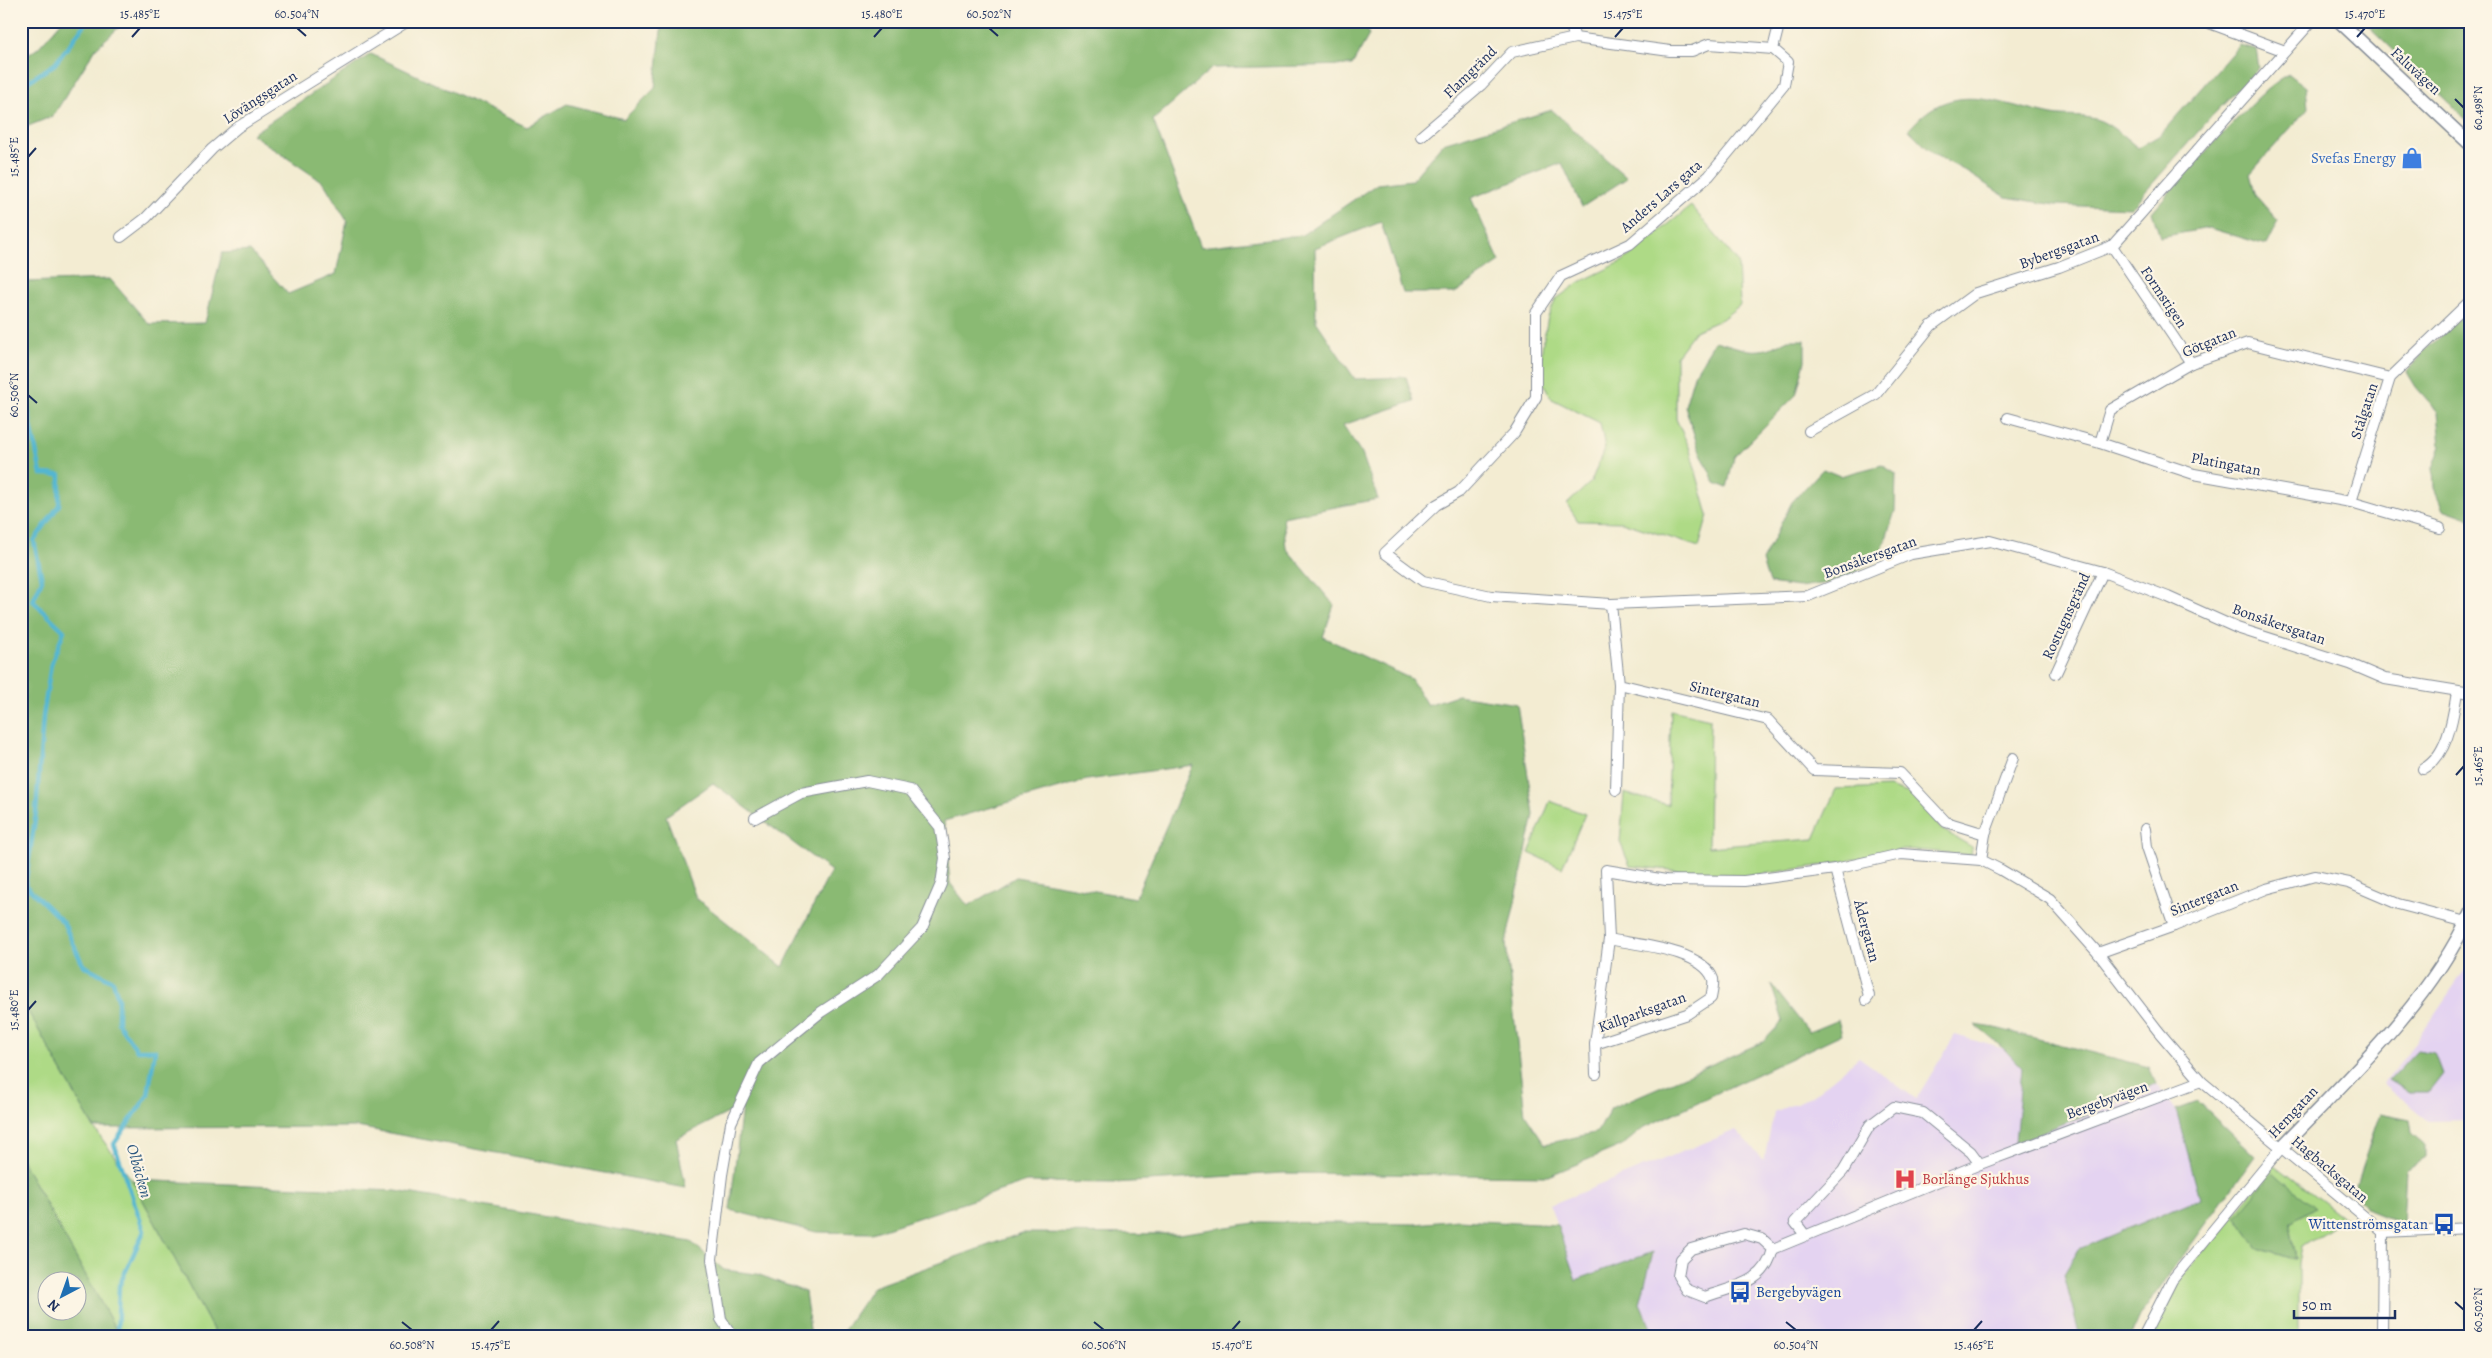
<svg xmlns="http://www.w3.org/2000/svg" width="2492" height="1358" viewBox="0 0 2492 1358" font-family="Alegreya,serif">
<rect width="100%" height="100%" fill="#fcf5e5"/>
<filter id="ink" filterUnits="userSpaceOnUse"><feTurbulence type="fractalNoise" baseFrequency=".02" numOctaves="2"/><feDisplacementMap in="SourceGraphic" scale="10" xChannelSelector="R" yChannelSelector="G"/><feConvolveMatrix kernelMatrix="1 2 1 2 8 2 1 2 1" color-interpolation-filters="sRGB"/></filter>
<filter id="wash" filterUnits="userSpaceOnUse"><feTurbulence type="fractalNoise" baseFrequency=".0096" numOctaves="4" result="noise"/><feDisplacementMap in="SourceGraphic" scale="20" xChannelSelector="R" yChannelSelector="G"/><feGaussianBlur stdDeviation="1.12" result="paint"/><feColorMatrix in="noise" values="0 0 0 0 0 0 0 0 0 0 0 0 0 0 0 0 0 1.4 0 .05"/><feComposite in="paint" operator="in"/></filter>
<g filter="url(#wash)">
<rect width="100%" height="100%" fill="#f3ecd2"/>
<g fill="#e4d3f1">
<path d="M 2471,961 L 2471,1120 L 2429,1121 L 2383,1084 L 2414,1044 Z"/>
<path d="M 1955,1035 L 2004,1049 L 2022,1068 L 2015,1143 L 2132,1096 L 2156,1083 L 2176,1110 L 2200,1198 L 2079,1249 L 2064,1274 L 2080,1337 L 1655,1337 L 1640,1303 L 1653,1253 L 1575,1280 L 1550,1205 L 1736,1130 L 1764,1160 L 1774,1112 L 1811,1097 L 1859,1057 L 1916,1099 Z"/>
</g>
<g fill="#aeda86" stroke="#648472" fill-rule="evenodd">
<path d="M 1691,206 L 1738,262 L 1740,305 L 1722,319 L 1695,331 L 1676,356 L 1676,419 L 1689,447 L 1708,515 L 1699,547 L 1622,522 L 1578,521 L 1567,504 L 1591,482 L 1605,447 L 1600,423 L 1552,399 L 1541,379 L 1542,348 L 1548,317 L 1556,299 L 1580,282 L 1623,261 Z"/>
<path d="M 1671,710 L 1710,719 L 1708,847 L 1814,839 L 1836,789 L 1889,787 L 1914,795 L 1941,829 L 1972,847 L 1971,855 L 1904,849 L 1831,864 L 1742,877 L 1630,866 L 1620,842 L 1624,793 L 1668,805 Z"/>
<path d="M 1550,801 L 1585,814 L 1562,868 L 1529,853 Z"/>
<path d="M 21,999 L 94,1128 L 132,1180 L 217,1337 L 120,1337 L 21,1159 Z"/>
<path d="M 2275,1165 L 2345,1219 L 2302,1247 L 2299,1264 L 2299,1337 L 2149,1337 L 2175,1285 ZM 2315,1208 L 2290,1223 L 2296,1260 L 2258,1248 L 2236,1217 Z"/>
<rect x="2466" y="1313" width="5" height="24"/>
</g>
<g fill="#8aba73" stroke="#527468" fill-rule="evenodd">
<path d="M 62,21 L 126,21 L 96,48 L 53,116 L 21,129 L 21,60 L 38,48 Z"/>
<path d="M 662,21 L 1364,21 L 1369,35 L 1352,65 L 1212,68 L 1153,120 L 1201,247 L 1302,235 L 1377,184 L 1412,180 L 1443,143 L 1552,110 L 1627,178 L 1582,207 L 1562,163 L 1471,198 L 1500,262 L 1455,293 L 1403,293 L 1381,222 L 1315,248 L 1316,321 L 1355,379 L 1406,377 L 1414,401 L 1343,425 L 1362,454 L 1378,499 L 1283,517 L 1286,548 L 1334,605 L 1323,637 L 1411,679 L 1427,705 L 1457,695 L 1517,704 L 1534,815 L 1506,943 L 1525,1114 L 1545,1144 L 1598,1132 L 1611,1108 L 1763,1042 L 1783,1021 L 1771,984 L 1809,1032 L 1838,1020 L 1842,1034 L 1645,1127 L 1623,1145 L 1548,1176 L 1283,1173 L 1114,1183 L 1027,1182 L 872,1233 L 816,1232 L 730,1210 L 742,1106 L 676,1139 L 686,1188 L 357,1127 L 94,1128 L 21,999 L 21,256 L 23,282 L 110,279 L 149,324 L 205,323 L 222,253 L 250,251 L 288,294 L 336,274 L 347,221 L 324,183 L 252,134 L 371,54 L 527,127 L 567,104 L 624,119 L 655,88 ZM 1193,765 L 1135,898 L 1016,877 L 968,906 L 950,883 L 944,821 L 1087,780 ZM 713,783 L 831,871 L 783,967 L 696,898 L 666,816 Z"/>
<path d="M 2363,21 L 2471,21 L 2471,124 Z"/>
<path d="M 2239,45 L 2256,49 L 2259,68 L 2211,117 L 2131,208 L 2056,205 L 2006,197 L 1960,168 L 1933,154 L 1909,130 C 1951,77 1998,104 2052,115 C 2069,118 2084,114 2101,121 C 2114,127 2127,139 2138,148 L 2160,135 Z"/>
<path d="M 2289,74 L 2306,87 L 2308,108 L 2250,174 L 2256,196 L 2278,221 L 2266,245 L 2209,228 L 2160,237 L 2152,212 C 2177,182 2204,153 2232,124 C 2250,106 2267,86 2289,74 Z"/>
<path d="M 2471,307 L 2471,519 L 2443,509 L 2434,488 L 2433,468 L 2441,446 L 2438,412 L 2416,387 L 2407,372 L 2422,353 Z"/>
<path d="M 1788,340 L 1805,340 L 1805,361 L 1796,395 L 1734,457 L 1727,488 L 1715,483 L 1698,447 L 1685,406 L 1694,375 L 1715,341 C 1749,350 1755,357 1788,340 Z"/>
<path d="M 1882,465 L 1896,474 L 1895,511 L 1881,554 L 1856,571 L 1828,583 L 1799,587 L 1769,583 L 1762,561 L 1792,502 L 1823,469 L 1840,476 Z"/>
<path d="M 1975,1025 L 1995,1028 L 2149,1067 L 2156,1083 L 2132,1096 L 2015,1143 L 2022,1068 L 2004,1049 Z"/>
<path d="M 2417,1050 L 2435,1053 L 2443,1074 L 2429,1092 L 2409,1092 L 2389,1080 Z"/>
<path d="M 2198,1102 L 2255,1156 L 2139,1317 L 2130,1337 L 2080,1337 L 2064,1274 L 2079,1249 L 2200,1198 L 2176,1110 Z"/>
<path d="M 2380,1114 L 2410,1120 L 2412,1133 L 2425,1144 L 2425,1158 L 2406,1170 L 2403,1224 L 2368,1210 L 2354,1190 Z"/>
<path d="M 21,1159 L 120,1337 L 21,1337 ZM 48,1280 L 78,1280 L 78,1310 L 48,1310 Z"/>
<path d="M 2274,1172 L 2315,1208 L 2290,1223 L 2296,1260 L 2258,1248 L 2236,1217 Z"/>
<path d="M 132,1180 L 396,1191 L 691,1242 L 724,1270 L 757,1274 L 805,1292 L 811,1337 L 217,1337 Z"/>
<path d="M 1458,1220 L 1557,1225 L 1576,1280 L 1653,1252 L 1640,1303 L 1655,1337 L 839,1337 L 873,1287 L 1022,1233 L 1178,1234 L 1261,1222 L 1415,1224 Z"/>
</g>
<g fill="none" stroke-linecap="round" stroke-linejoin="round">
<g stroke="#53b6d1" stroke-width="4.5">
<path d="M 21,86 L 55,64 L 87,21"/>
<path d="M 21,377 L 41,474 L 60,475 L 59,505 L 34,541 L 42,580 L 33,601 L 64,631 L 51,664 L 43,717 L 36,813 L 25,885 L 63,922 L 83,965 L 113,981 L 118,998 L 118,1023 L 137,1050 L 155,1050 L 148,1095 L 114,1144 L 144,1231 L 119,1286 L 117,1337"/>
</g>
</g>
</g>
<g filter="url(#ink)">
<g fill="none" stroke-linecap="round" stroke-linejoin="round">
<g stroke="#878e98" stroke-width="12">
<g id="minor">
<path d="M 1569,21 L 1575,38 L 1670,51 L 1692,51 L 1709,44 L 1773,49"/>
<path d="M 1780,21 L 1773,49 L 1788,62 L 1784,85 L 1709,176 L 1630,244 L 1561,276 L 1536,313 L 1536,397 L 1514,433 L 1459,492 L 1436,505 L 1385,553 L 1423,581 L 1491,596 L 1611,604 L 1808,596 L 1911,554 L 1990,541 L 2103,572 L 2168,597 L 2237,628 L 2350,664 L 2385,679 L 2471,693"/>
<path d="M 2204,21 L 2285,51"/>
<path d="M 1421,136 L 1481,85 L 1512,52 L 1575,38"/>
<path d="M 121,237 L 146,218 L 212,149 L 238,127 L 408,21"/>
<path d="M 2112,246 L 2191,363"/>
<path d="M 2008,418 L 2100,443 L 2194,474 L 2351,502 L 2440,528"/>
<path d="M 1809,431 L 1876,394 L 1931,326 L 1976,293 L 2059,267 L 2112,246 L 2312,21"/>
<path d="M 2100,443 L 2110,410 L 2191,363 L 2248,343 L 2390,378"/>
<path d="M 2351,502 L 2390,378 L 2471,300"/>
<path d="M 1611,604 L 1619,684 L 1768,720 L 1814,770 L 1900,773 L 1946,822 L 1985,834 L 1981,860"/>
<path d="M 2056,673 L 2103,572"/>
<path d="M 2423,769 C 2448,756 2453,717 2457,692"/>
<path d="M 1616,790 L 1619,684"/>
<path d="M 2145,829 L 2147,847 L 2174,926"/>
<path d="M 1985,834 L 2013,758"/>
<path d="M 1835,869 L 1869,996 L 1866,1000"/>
<path d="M 2098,953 L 2174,926 L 2266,889 L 2315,876 L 2349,883 L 2398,904 L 2466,922"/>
<path d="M 1595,1044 L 1687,1014 L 1711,998 C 1712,993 1714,984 1713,979 C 1702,949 1636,945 1609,939"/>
<path d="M 1596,1074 L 1595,1044 L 1609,939 L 1606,870 L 1666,880 L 1744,881 L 1835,869 L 1901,854 L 1981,860 L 2001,870 L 2050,899 L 2098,953 L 2159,1032 L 2201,1081 L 2383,1232 L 2471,1228"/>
<path d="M 1744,1234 L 1762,1239 L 1773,1249 C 1765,1284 1735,1286 1705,1297 L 1687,1290 L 1678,1276 L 1681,1259 L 1691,1249 Z"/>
<path d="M 1805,1235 L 1795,1222 L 1843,1171 L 1870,1125 L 1894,1107 L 1923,1113 L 1971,1152 L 1980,1164"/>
<path d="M 1773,1249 L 1980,1164 L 2201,1081"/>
<path d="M 733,1337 L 721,1319 L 712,1259 L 722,1175 L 731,1123 L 759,1063 L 821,1012 L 878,975 L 922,928 L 941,884 L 945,858 L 940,827 L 910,790 L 867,781 L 801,793 L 755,818"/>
<path d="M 2143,1337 L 2172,1280 L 2281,1148"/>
<path d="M 2382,1337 L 2383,1232"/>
</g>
</g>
<g stroke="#878e98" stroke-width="15">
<g id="tertiary">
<path d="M 2339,21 L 2471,145"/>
<path d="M 2281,1148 C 2349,1077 2430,1002 2471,912"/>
</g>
</g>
<use href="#minor" stroke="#fff" stroke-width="10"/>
<use href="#tertiary" stroke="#fff" stroke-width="12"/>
</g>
</g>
<path fill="none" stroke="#1b2f5e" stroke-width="2" d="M 297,28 L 306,36M 989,28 L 998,36M 132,37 L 140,28M 874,37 L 882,28M 1615,37 L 1623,28M 2357,37 L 2365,28M 2455,99 L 2464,108M 28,157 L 36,148M 28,395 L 37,403M 2456,775 L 2464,766M 28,1010 L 36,1001M 2455,1302 L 2464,1310M 402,1322 L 412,1330M 1094,1322 L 1104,1330M 1786,1322 L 1796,1330M 491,1330 L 499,1321M 1232,1330 L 1240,1321M 1974,1330 L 1982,1321"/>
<defs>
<g id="shop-bare" transform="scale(1.725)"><path d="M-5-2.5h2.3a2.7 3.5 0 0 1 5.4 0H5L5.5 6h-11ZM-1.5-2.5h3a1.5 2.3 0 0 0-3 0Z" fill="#3f7fe0" stroke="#fcf5e5" stroke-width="2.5" paint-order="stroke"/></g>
<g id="hospital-bare" transform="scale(1.725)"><path d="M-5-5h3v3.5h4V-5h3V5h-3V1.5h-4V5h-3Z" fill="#e0444e" stroke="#fcf5e5" stroke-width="2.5" paint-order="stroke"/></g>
<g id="bus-bare" transform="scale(1.725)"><path d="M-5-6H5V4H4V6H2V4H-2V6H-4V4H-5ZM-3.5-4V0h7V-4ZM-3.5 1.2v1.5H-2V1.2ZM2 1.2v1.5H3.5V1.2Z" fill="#1a4fb4" stroke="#fcf5e5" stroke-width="2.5" paint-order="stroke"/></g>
</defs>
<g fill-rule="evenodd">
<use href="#shop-bare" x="2412" y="158"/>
<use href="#hospital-bare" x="1905" y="1179"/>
<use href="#bus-bare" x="2444" y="1224"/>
<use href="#bus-bare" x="1740" y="1292"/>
</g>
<g text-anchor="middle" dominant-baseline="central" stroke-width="4.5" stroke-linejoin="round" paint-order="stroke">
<g font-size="15" fill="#1b2f5e" stroke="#fcf5e5">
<text transform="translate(2416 71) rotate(43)">Faluvägen</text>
<text transform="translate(1470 72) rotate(-44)">Flamgränd</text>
<text transform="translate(260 97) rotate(-33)">Lövängsgatan</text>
<text transform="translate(1661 196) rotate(-41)">Anders Lars gata</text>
<text transform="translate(2059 250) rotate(-20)">Bybergsgatan</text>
<text transform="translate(2164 297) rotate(56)">Formstigen</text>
<text transform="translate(2209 342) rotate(-22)">Götgatan</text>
<text transform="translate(2364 411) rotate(-72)">Stålgatan</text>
<text transform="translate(2226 464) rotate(11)">Platingatan</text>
<text transform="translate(1870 557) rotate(-20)">Bonsåkersgatan</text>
<text transform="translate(2066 616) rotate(-65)">Rostugnsgränd</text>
<text transform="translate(2279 624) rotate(19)">Bonsåkersgatan</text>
<text transform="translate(1725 694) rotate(14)">Sintergatan</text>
<text transform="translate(2204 898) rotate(-22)">Sintergatan</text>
<text transform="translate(1867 931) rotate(75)">Ådergatan</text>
<text transform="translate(1642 1012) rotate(-20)">Källparksgatan</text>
<text transform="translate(2107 1100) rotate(-20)">Bergebyvägen</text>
<text transform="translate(2293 1112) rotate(-47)">Hemgatan</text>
<text transform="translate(2330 1169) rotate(40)">Hagbacksgatan</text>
</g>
<g font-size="15" fill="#366cbe" stroke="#fcf5e5" text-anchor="end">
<text x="2396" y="158">Svefas Energy</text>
</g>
<g font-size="15" fill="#be3a42" stroke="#fcf5e5" text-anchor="start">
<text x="1922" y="1179">Borlänge Sjukhus</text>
</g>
<g font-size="15" fill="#164399" stroke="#fcf5e5" text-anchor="end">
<text x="2428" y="1224">Wittenströmsgatan</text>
<text x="1756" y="1292" text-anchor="start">Bergebyvägen</text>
</g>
<g font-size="16" font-style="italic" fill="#2c5880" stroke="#fcf5e5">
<text transform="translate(139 1171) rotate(74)">Olbäcken</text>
</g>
</g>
<rect width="2492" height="1358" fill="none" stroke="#fcf5e5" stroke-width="55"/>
<g transform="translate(62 1296) rotate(221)"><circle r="24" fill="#fcf5e5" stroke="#a2a6af"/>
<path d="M0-4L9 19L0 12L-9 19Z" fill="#1f6fb2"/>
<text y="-8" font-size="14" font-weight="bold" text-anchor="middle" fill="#1b2f5e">N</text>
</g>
<path d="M2294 1310v8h101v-8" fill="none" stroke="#1b2f5e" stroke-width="2.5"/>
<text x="2302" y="1310" font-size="15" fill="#1b2f5e" stroke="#fcf5e5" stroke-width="4" paint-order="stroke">50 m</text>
<rect x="28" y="28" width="2436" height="1302" fill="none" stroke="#1b2f5e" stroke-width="2"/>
<g font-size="12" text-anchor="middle" fill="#1b2f5e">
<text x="140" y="18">15.485°E</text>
<text x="297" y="18">60.504°N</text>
<text x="882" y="18">15.480°E</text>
<text x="989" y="18">60.502°N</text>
<text x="1623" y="18">15.475°E</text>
<text x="2365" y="18">15.470°E</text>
<text transform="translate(2478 108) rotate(-90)" y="4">60.498°N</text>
<text transform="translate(14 157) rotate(-90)" y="4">15.485°E</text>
<text transform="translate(14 395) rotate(-90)" y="4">60.506°N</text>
<text transform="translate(2478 766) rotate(-90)" y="4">15.465°E</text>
<text transform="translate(14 1010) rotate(-90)" y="4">15.480°E</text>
<text transform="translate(2478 1310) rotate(-90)" y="4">60.502°N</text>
<text x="412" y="1349">60.508°N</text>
<text x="491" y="1349">15.475°E</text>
<text x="1104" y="1349">60.506°N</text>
<text x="1232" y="1349">15.470°E</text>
<text x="1796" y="1349">60.504°N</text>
<text x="1974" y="1349">15.465°E</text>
</g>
</svg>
